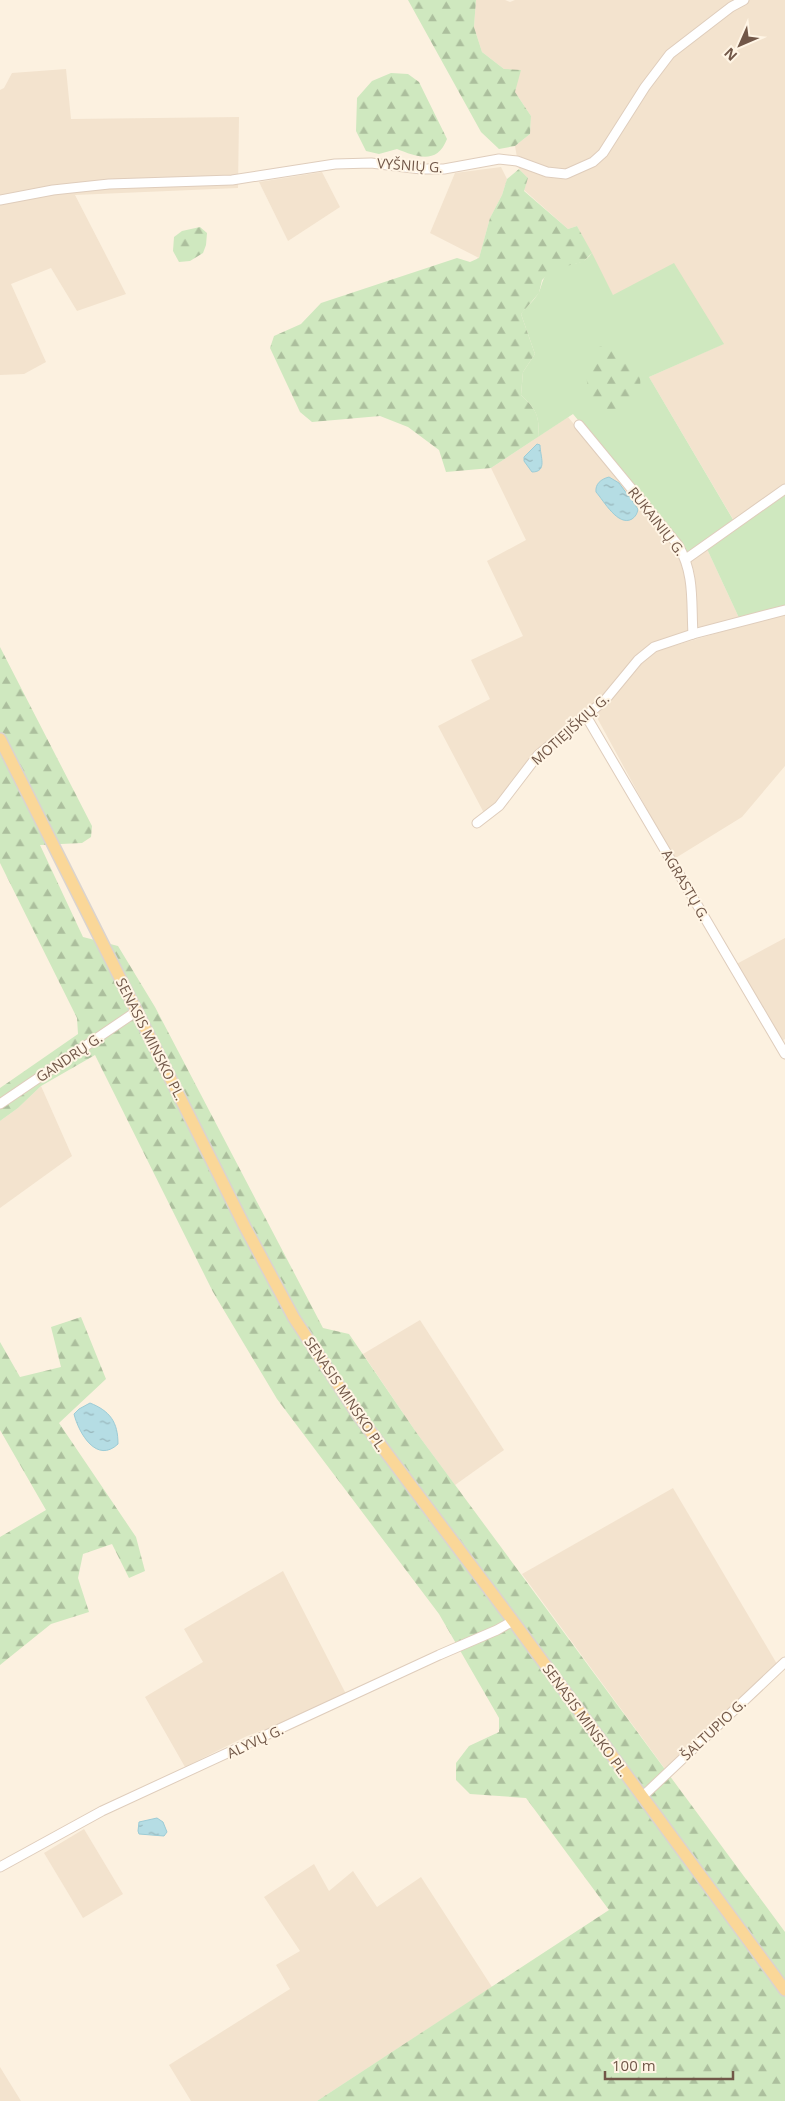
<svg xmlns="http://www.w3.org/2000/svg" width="785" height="2101" viewBox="0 0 785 2101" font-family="'Open Sans',sans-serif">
<defs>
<pattern id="forest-firs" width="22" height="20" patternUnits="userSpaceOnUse" patternTransform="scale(1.25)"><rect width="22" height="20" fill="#cfe8bf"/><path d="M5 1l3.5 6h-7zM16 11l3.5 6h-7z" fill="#acbf9d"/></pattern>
<pattern id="water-ripples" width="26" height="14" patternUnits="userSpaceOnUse" patternTransform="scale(1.25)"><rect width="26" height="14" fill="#b5dde4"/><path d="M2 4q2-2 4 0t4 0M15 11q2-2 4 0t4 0" fill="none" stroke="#98b6bb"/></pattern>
</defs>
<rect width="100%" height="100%" fill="#fcf1e0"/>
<g fill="#f3e3ce">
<path d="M 476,0 L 505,0 L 510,2 L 515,0 L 736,0 L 739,4 L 749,0 L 785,0 L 785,491 L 737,526 L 649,377 L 723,344 L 613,296 L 577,226 L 568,229 L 524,190 L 528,178 L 519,169 L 515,146 L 530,134 L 531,116 L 515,92 L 504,69 L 482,52 L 474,27 Z"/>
<path d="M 66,69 L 71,119 L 239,117 L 238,188 L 75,195 L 126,294 L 77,311 L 51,268 L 11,284 L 46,362 L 24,374 L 0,375 L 0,90 L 4,88 L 12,73 Z"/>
<path d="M 501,167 L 507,179 L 502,195 L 490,218 L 479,258 L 430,233 L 455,173 Z"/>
<path d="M 322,172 L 340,207 L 288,241 L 259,182 Z"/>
<path d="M 568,417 L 689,562 L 707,549 L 740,620 L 650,644 L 634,659 L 602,699 L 533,754 L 509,790 L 484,813 L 438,726 L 490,699 L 471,660 L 523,636 L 487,561 L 526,540 L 491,468 Z"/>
<path d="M 785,613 L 785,766 L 742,817 L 674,859 L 595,714 L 608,704 L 643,661 L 653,652 Z"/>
<path d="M 785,938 L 785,1039 L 777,1044 L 731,967 Z"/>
<path d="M 41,1086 L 72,1156 L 0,1208 L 0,1121 L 18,1108 Z"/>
<path d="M 420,1320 L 504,1450 L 455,1485 L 416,1432 L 363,1354 Z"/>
<path d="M 673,1488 L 777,1664 L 665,1769 L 522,1574 Z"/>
<path d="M 283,1571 L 346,1694 L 287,1721 L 247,1736 L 185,1767 L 145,1697 L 203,1662 L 184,1629 Z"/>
<path d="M 84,1829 L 123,1894 L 83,1918 L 44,1853 Z"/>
<path d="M 314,1864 L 329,1891 L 353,1871 L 377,1907 L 421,1877 L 492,1987 L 317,2101 L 191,2101 L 169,2065 L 290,1989 L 276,1965 L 300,1951 L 264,1897 Z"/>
<path d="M 0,2067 L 21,2101 L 0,2101 Z"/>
</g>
<g fill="#cfe8bf">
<path d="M 592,253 L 613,295 L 674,263 L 724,344 L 649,377 L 735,523 L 689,554 L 573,414 L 538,437 C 540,416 536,409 521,395 L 523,372 L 535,354 L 521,314 C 526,307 535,300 539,292 C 543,283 542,276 553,269 C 564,262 582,268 592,253 Z"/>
<path d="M 785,491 L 785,606 L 740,620 L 707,549 Z"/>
</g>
<g fill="url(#forest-firs)">
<path d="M 408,0 L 476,0 L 474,27 L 482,52 L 504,69 L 521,70 L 515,92 L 531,116 L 530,134 L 515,146 L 499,149 L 481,132 Z"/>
<path d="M 391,73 L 408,74 L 419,82 L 447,139 C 437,165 417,157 397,149 L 379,154 L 366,151 L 356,131 L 357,98 L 372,81 Z"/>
<path d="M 519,169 L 528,178 L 524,191 L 568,229 L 577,226 L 592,253 L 583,262 L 554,269 L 542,280 L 539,293 L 521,314 L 535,354 L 523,372 L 521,395 C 536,409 540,415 538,437 L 491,468 L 446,472 L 439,450 L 408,427 L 380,416 L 312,422 L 300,412 L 270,348 L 274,336 L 301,324 L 321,303 L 457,258 L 470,262 L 479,258 L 490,218 L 502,195 L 507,179 Z"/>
<path d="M 200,227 L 207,233 L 206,245 L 203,253 L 190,261 L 179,262 L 173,251 L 174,237 L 182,231 Z"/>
<path d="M 601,346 C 616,349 644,369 640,386 C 637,397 622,410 612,415 C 586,417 576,356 601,346 Z"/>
<path d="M 0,647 L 92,826 L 91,837 L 82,843 L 40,845 L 83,937 L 118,946 L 155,1007 L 323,1328 L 349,1334 L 416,1432 L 785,1932 L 785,2101 L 317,2101 L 609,1910 L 526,1798 L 470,1794 L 456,1780 L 456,1763 L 469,1746 L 499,1732 L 499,1718 L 439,1614 L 277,1399 L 213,1292 L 95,1055 L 41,1086 L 18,1108 L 0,1121 L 0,1088 L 78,1034 L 77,1018 L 0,863 Z"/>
<path d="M 81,1317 L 106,1379 L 59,1423 L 136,1537 L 145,1571 L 129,1578 L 112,1544 L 83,1554 L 78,1578 L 89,1612 L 51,1624 L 0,1665 L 0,1537 L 46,1510 L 0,1430 L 0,1342 L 20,1377 L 61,1367 L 51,1327 Z"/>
</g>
<g fill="url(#water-ripples)" stroke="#9cccd6">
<path d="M 537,444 L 540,445 C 540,456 548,472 532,472 L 524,461 L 524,457 Z"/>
<path d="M 609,477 L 619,483 L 638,509 C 637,514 636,516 632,519 C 618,527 604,501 596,492 C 595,484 601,479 609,477 Z"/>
<path d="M 90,1403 C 110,1411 118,1422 118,1444 C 97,1464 79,1434 74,1414 L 79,1409 Z"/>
<path d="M 157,1818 L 163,1822 L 167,1832 L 164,1836 L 139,1834 L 138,1831 L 139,1822 Z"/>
</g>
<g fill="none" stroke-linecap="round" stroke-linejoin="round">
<g stroke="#dfcdbc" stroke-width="11">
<g id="minor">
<path d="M 0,200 L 53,190 L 109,184 L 232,180 L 335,164 L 371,163 L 421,169 L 444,169 L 499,159 L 517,161 L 547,172 L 566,174 L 593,162 L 603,153 L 645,87 L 670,54 L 731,7 L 744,0"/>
<path d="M 579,425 L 678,545 C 695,574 691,602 693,634"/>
<path d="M 686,559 L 785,489"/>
<path d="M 586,716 L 785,1054"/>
<path d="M 477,823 L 499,806 L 538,755 L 605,700 L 638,660 L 654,647 L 693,634 L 785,610"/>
<path d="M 0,1104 L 137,1011"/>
<path d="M 642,1797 L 785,1662"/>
<path d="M 0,1867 L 102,1811 L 439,1655 L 497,1630 L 513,1621"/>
</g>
</g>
<g stroke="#dad3cf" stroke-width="14">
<path id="major" d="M 0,739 L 245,1227 L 294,1318 L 358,1415 L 513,1621 L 785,1990"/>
</g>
<use href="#minor" stroke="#fff" stroke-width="9"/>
<use href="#major" stroke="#fad798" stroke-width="11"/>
</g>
<g text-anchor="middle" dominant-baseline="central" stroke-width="4" stroke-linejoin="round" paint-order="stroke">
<g font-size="14" fill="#715748" stroke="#fff5e5">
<text transform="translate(410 165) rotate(4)">VYŠNIŲ G.</text>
<text transform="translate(657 521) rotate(52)">RUKAINIŲ G.</text>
<text transform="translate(570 729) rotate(-42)">MOTIEJIŠKIŲ G.</text>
<text transform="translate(686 885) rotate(60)">AGRASTŲ G.</text>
<text transform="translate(151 1039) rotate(63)">SENASIS MINSKO PL.</text>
<text transform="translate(69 1057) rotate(-34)">GANDRŲ G.</text>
<text transform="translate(346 1394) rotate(56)">SENASIS MINSKO PL.</text>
<text transform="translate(586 1720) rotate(54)">SENASIS MINSKO PL.</text>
<text transform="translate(713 1729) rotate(-43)">ŠALTUPIO G.</text>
<text transform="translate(255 1741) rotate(-25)">ALYVŲ G.</text>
</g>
</g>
<g transform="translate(740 45) rotate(225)" stroke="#fff5e5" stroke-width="4" paint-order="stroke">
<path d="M0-4L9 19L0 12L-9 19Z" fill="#715748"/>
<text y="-8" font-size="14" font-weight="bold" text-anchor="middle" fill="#715748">N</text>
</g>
<path d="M605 2071v8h128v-8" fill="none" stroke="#715748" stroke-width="2.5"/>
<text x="612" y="2071" font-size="15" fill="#715748" stroke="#fff5e5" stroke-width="4" paint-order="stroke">100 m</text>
</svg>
